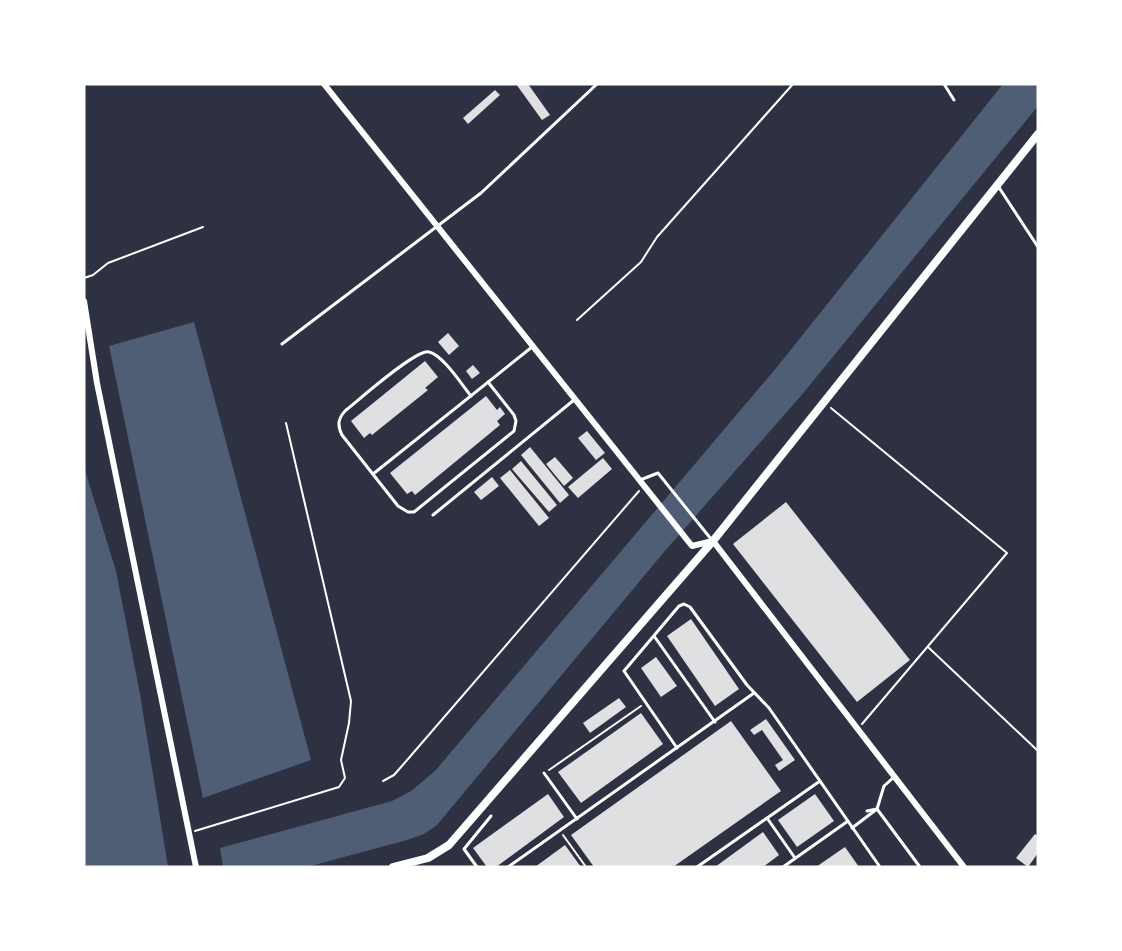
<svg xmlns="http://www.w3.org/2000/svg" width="1122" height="951" viewBox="0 0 1122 951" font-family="Figtree,sans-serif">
<rect width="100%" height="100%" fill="#2d3142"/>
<g fill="#4f5d75">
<path d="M 1003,84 L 1038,84 L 1038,106 L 800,397 L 664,552 L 437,825 L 424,834 L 407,840 L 307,867 L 223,867 L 220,848 L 392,801 L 411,791 L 435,771 L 777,367 Z"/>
<path d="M 194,322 L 311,760 L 203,798 L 109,346 Z"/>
<path d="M 84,467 L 116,571 L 140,694 L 168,867 L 84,867 Z"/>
</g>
<g fill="#e0e0e3">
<path d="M 516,84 L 528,84 L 550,115 L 542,120 Z"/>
<path d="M 495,90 L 500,95 L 468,124 L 463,118 Z"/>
<path d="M 448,333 L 459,346 L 449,355 L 438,342 Z"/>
<path d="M 425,361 L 438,377 L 425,388 L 428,390 L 372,435 L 370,433 L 364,438 L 351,421 Z"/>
<path d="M 473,365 L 480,373 L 472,379 L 466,371 Z"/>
<path d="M 486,396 L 497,410 L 500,407 L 505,414 L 497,421 L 500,425 L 415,495 L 412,491 L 407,494 L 390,473 Z"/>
<path d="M 587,431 L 605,453 L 596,460 L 578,438 Z"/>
<path d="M 530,447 L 569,495 L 560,503 L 521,455 Z"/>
<path d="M 555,457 L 573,478 L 564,486 L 546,464 Z"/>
<path d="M 603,458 L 612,469 L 578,498 L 568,487 Z"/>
<path d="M 521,461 L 557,505 L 549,512 L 512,469 Z"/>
<path d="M 510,470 L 549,518 L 539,526 L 500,478 Z"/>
<path d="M 492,477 L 499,486 L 481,500 L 474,492 Z"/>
<path d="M 786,502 L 910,660 L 857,702 L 733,544 Z"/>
<path d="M 691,619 L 739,689 L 715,706 L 667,636 Z"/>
<path d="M 656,657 L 677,686 L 661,697 L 641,668 Z"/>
<path d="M 619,698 L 626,707 L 590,733 L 583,723 Z"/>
<path d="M 641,713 L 663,744 L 581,803 L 558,772 Z"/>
<path d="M 766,719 L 795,760 L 779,771 L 775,765 L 783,760 L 762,730 L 754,735 L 750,730 Z"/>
<path d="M 731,721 L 781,791 L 673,867 L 594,867 L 571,835 Z"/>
<path d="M 548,794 L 564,817 L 496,867 L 487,867 L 473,848 Z"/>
<path d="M 815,794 L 834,821 L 797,847 L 778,820 Z"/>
<path d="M 763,832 L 779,855 L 763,867 L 715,867 Z"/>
<path d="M 1035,834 L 1038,836 L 1038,853 L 1028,867 L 1016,858 Z"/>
<path d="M 565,845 L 581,867 L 535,867 Z"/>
<path d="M 845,847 L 859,867 L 816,867 Z"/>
</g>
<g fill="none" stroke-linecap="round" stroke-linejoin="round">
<g stroke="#fff" stroke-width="2">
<path d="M 84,278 L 93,275 L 108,263 L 203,227"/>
<path d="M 577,320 L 641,262 L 657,237 L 793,84"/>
<path d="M 831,408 L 1007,553 L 862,724"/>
<path d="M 928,647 L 1038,751"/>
<path d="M 549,770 L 641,706"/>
<path d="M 383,781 L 394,775 L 408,759 L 639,491"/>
<path d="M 195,831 L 339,787 L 345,778 L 341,760 L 349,723 L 351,701 L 286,423"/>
<path d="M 563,835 L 586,867"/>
</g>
<g stroke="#fff" stroke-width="3">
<path d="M 944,84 L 954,100"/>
<path d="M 998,186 L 1038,247"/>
<path d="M 282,344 L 481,193 L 597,84"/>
<path d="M 471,396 C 462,385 443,355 429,352 C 417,348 359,400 346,410 C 338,418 337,425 342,435 L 398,506 L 408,512 L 414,512 L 514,431 L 516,421 L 514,415 L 488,382"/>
<path d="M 373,474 L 532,347"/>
<path d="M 640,480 L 658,473 L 711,539"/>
<path d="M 433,515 L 574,400"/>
<path d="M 654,636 L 715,722"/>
<path d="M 677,748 L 624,671 L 679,606 L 684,604 L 690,607 L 747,685 L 769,708 L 880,867"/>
<path d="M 544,773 L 577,819"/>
<path d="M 867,811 L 877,809 L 920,867"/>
<path d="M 767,818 L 795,858"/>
<path d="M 852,828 L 877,809 L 884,786 L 894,777"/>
<path d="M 477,867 L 464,849 L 491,816"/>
<path d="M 508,867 L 754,693"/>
<path d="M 697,867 L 820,781"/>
<path d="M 783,867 L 848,821"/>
</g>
<g stroke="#fff" stroke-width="6">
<path d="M 324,84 L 692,546 L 713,541 L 964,867"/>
<path d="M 84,301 L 97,383 L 196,867"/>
</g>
<path stroke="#fff" stroke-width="8" d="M 393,867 L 428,858 L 449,845 L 713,541 L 1038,134"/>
</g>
<rect width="1122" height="951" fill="none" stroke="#ffffff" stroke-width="171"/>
</svg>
